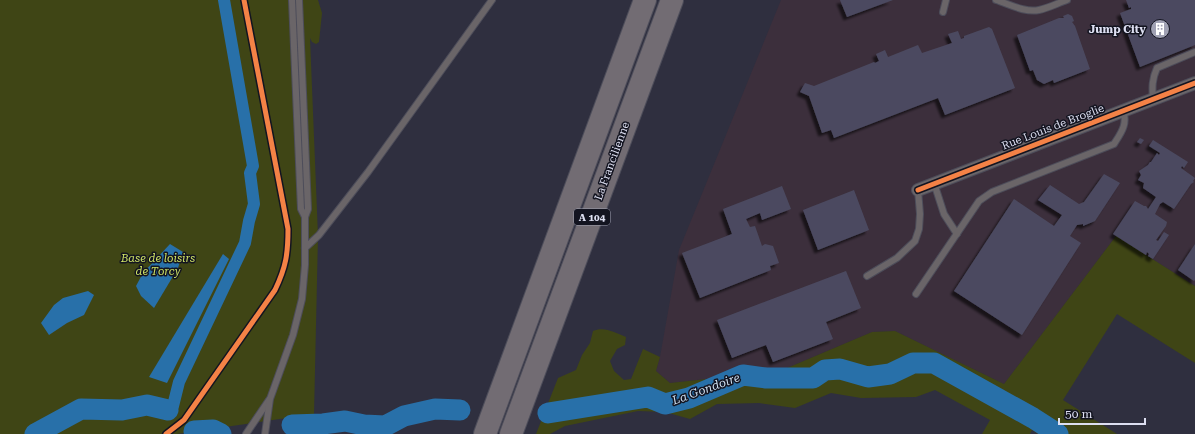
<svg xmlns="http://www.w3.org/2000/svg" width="1195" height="434" viewBox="0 0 1195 434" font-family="'Roboto Serif',serif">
<defs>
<filter id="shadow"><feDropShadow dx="-3.5" dy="3.5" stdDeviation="1" flood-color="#0009"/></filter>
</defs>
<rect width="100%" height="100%" fill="#2f2f3f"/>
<path fill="#3c2f3c" d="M 781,0 L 1195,0 L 1195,286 L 1116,236 L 1004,384 L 895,331 L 872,332 L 780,371 L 670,383 L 656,371 L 660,357 L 679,250 Z"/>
<g fill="#3f4515">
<path d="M 0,0 L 318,0 L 322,13 L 319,42 L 316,44 L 312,42 L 310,38 L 318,236 L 314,414 L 177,434 L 0,434 Z"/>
<path d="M 1116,236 L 1195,286 L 1195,363 L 1117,314 L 1063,400 L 1117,434 L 1038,434 L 1032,430 L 1030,434 L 982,434 L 990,420 L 935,390 L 916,397 L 861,398 L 831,393 L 795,408 L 759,403 L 717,404 L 690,419 L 665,412 L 638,411 L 565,426 L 550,434 L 536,434 L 558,378 L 576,370 L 582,355 L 590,343 L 593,331 C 604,326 616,333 626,337 L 625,345 L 617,349 L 610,361 L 614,371 L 624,380 L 631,379 L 643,349 L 660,357 L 656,371 L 670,383 L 780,371 L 872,332 L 895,331 L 1004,384 Z"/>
</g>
<g fill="#2870a9">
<path d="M 170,244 L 183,252 L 178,268 L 154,308 L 141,296 L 136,286 L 143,273 Z"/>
<path d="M 223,254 L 229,259 L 167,383 L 149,377 Z"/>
<path d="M 88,291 L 94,295 L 84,315 L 67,323 L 49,335 L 41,323 L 54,305 L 63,298 Z"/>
</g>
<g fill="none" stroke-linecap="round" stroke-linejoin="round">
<path stroke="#2870a9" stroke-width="12" d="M 168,410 L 173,406 L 179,382 L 245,243 L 249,221 L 254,204 L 250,173 L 253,166 L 224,0"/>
<g stroke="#2870a9" stroke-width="21">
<path d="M 548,413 L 648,397 L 665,404 L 689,398 L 743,375 L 766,378 L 813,378 L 825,370 L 840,369 L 868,377 L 890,374 L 913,363 L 934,363 L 1033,418 L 1058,434"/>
<path d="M 292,425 L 323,424 L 345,421 L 364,425 L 385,426 L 404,416 L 435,409 L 460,410"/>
<path d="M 194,431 L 213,430 L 221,434"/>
<path d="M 35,434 L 81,409 L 122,410 L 147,405 L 168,410"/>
</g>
</g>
<g fill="#4b4a60" filter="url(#shadow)">
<path d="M 840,0 L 893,0 L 847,17 Z"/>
<path d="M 1126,0 L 1195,0 L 1195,45 L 1140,67 L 1120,13 L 1131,9 L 1131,7 L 1129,8 Z"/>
<path d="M 1068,14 L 1072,16 L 1074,21 L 1072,22 L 1075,26 L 1090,69 L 1054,83 L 1053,80 L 1044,84 L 1037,80 L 1033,70 L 1030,71 L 1017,35 L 1059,18 L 1064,18 L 1063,16 Z"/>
<path d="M 989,27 L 992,29 L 1015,88 L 945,115 L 938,98 L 834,138 L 831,130 L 822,133 L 809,96 L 800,92 L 805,83 L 814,86 L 874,62 L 875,63 L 879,61 L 876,54 L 885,50 L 888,57 L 918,45 L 922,53 L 952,43 L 948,34 L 958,31 L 961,39 L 964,38 L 964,36 Z"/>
<path d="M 1140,138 L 1144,140 L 1141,144 L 1137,142 Z"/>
<path d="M 1153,140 L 1188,162 L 1184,168 L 1182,166 L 1181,168 L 1195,178 L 1193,181 L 1194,182 L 1191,184 L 1174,209 L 1163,202 L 1160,204 L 1155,214 L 1167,222 L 1166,226 L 1156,240 L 1158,241 L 1164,232 L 1169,235 L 1153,259 L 1148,256 L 1149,254 L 1147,252 L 1146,255 L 1113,234 L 1135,201 L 1144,206 L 1146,206 L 1148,209 L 1156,197 L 1143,188 L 1144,183 L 1138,180 L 1141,175 L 1139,171 L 1148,165 L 1150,162 L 1151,162 L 1157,153 L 1159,155 L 1160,153 L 1149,146 Z"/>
<path d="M 1104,174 L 1120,183 L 1095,221 L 1083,226 L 1083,224 L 1077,225 L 1070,236 L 1081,243 L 1022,335 L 954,291 L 1014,199 L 1054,226 L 1062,215 L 1038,200 L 1050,185 L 1079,204 L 1084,202 Z"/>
<path d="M 782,186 L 791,209 L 762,220 L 760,213 L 746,219 L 750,227 L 755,226 L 762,246 L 765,244 L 773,246 L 779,263 L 770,266 L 771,270 L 700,298 L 682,253 L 732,234 L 723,209 Z"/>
<path d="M 854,190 L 869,230 L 818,250 L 803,210 Z"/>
<path d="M 1195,244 L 1195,280 L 1194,281 L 1178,270 Z"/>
<path d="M 846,271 L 861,308 L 826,322 L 833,339 L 773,362 L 766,345 L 732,358 L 717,320 Z"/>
</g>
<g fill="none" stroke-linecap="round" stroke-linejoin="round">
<g stroke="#4d4d5a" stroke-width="8">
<g id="lane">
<path d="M 292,0 L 301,209 L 305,217"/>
<path d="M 996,0 C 1009,4 1025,13 1039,10 C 1049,8 1058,3 1067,0"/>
<path d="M 943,12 L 946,0"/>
<path d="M 1153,99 C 1152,87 1152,79 1157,68 L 1195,52"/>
<path d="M 934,183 L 944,214 L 957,234"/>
<path d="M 305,248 L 319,235 L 368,172 L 492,0"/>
<path d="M 867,276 L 897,258 L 915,241 L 919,229 L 920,214 L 918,190"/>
<path d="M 916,294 L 979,201 L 992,192 L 1114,144 C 1121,133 1128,124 1123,110"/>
<path d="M 246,434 L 269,400"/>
<path d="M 265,434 L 270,399 L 293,335 L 302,299 L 305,265 L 305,217 L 308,209 L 299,0"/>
</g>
</g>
<g stroke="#4d4d5a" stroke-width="14">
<path id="street" d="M 918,190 L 1195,83"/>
</g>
<g stroke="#4d4d5a" stroke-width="24">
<g id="highway">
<path d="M 485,434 L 645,0"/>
<path d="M 511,434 L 672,0"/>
</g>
</g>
<use href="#lane" stroke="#6a6568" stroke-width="6"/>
<use href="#street" stroke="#6a6568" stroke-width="12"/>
<use href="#highway" stroke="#726c73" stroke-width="22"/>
<g stroke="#131420" stroke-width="8">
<g id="cycleway">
<path d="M 918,190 L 1195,83"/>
<path d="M 166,434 L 184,420 L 275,290 C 286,267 288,254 288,229 L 244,0"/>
</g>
</g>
<use href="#cycleway" stroke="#f48246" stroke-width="5"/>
</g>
<defs>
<g id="building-disc" transform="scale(1)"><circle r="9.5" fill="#a0a1b3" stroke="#131420"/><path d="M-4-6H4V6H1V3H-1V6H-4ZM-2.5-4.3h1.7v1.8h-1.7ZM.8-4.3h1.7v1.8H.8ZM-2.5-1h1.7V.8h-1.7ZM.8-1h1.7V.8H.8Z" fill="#fff"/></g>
</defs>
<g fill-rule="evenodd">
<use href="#building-disc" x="1160" y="29"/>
</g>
<g text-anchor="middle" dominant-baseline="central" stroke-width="3" stroke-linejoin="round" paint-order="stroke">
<rect fill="#131420" stroke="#a0a2b2" stroke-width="1" x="574" y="209" width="36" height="16" rx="3"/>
<g font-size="10" font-weight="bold" fill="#dddff1">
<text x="592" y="217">A 104</text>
</g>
<g font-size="11" font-weight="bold" fill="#dddff1" stroke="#131420" text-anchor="end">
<text x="1146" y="29">Jump City</text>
</g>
<g font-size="11" fill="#dddff1" stroke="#131420">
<text transform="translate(1053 127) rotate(-21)">Rue Louis de Broglie</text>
<text transform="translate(612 161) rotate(-70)">La Francilienne</text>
</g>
<g font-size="11" font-style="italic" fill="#cee265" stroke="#131420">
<text x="158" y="258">Base de loisirs<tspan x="158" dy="13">de Torcy</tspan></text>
</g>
<g font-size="12" font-style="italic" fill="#cddff0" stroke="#131420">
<text transform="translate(706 389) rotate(-20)">La Gondoire</text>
</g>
</g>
<path d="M1059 418v6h86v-6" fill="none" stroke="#dddff1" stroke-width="2"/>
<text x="1065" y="418" font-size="12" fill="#dddff1" stroke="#131420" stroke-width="3" paint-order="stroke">50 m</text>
</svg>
